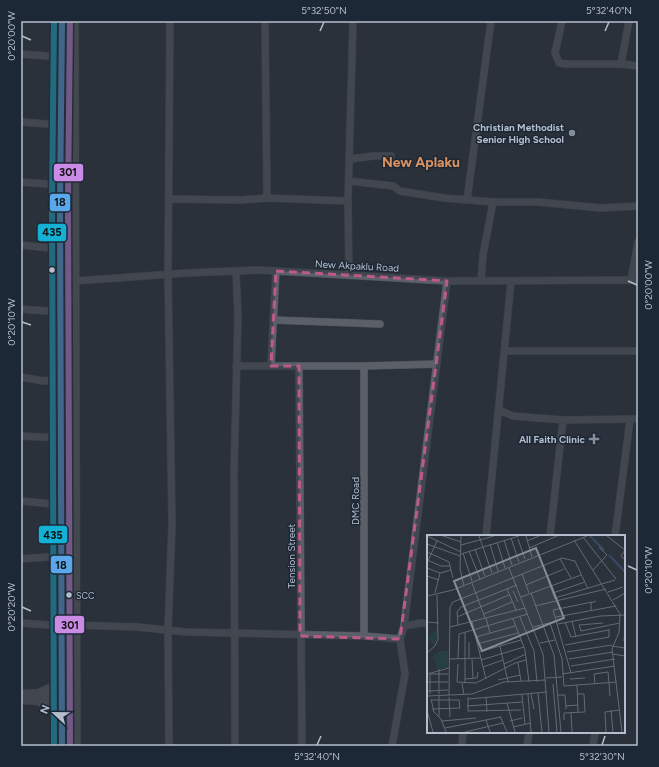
<svg xmlns="http://www.w3.org/2000/svg" width="659" height="767" viewBox="0 0 659 767" font-family="Figtree,sans-serif">
<rect width="100%" height="100%" fill="#2b323b"/>
<g fill="none" stroke-linecap="round" stroke-linejoin="round">
<g stroke="#494e55" stroke-width="8">
<g id="minor">
<path d="M 265,21 L 267,198"/>
<path d="M 562,21 L 555,53 L 559,63 L 566,64 L 621,64 L 638,66"/>
<path d="M 21,54 L 61,57"/>
<path d="M 621,64 L 629,21"/>
<path d="M 21,122 L 60,125"/>
<path d="M 350,159 L 373,156 L 391,156"/>
<path d="M 349,181 L 393,186 L 400,191 L 444,198 L 493,202 L 538,202 L 601,208 L 638,206"/>
<path d="M 21,182 L 60,185"/>
<path d="M 169,199 L 241,200 L 267,198 L 348,201"/>
<path d="M 467,200 L 491,21"/>
<path d="M 21,245 L 60,249"/>
<path d="M 349,275 L 348,201 L 353,21"/>
<path d="M 631,280 L 638,242"/>
<path d="M 75,281 L 187,273 L 259,270 L 447,281 L 638,280"/>
<path d="M 481,281 L 483,255 L 493,202"/>
<path d="M 21,309 L 61,312"/>
<path d="M 273,320 L 380,324"/>
<path d="M 505,351 L 638,351"/>
<path d="M 236,366 L 364,366 L 437,364"/>
<path d="M 271,366 L 276,271"/>
<path d="M 299,366 L 302,746"/>
<path d="M 364,366 L 364,636"/>
<path d="M 21,377 L 43,381 L 62,379"/>
<path d="M 499,410 L 513,416 L 563,420 L 638,419"/>
<path d="M 21,436 L 63,438"/>
<path d="M 21,501 L 63,505"/>
<path d="M 486,536 L 511,282"/>
<path d="M 550,536 L 563,420"/>
<path d="M 615,536 L 630,420"/>
<path d="M 21,559 L 74,555"/>
<path d="M 21,623 L 63,626"/>
<path d="M 75,625 L 137,627 L 186,632 L 364,636 L 400,639"/>
<path d="M 404,626 L 421,623 L 428,624"/>
<path d="M 169,746 L 168,630 L 172,525 L 168,274 L 170,21"/>
<path d="M 235,746 L 234,472 L 238,316 L 236,272"/>
<path d="M 392,746 L 405,674 L 400,639 L 404,626 L 447,281"/>
<path d="M 462,746 L 463,732"/>
<path d="M 527,746 L 529,732"/>
<path d="M 593,746 L 595,732"/>
</g>
</g>
<g stroke="#494e55" stroke-width="9">
<g id="tertiary">
<path d="M 21,694 L 75,692"/>
<path d="M 21,700 L 67,702"/>
</g>
</g>
<g stroke="#484e56" stroke-width="12">
<g id="trunk">
<path d="M 62,21 C 57,263 65,504 62,746"/>
<path d="M 73,21 L 75,746"/>
<path d="M 40,694 L 53,688 L 62,677"/>
<path d="M 41,701 L 52,706 L 62,717"/>
</g>
</g>
<use href="#minor" stroke="#5b6068" stroke-width="7"/>
<use href="#tertiary" stroke="#5b6068" stroke-width="8"/>
<use href="#trunk" stroke="#5f6469" stroke-width="11"/>
<g stroke="#1d2836" stroke-width="9">
<path id="bus-1" d="M 62,21 L 60,202 L 62,746"/>
</g>
<g stroke="#1d2836" stroke-width="9">
<path id="bus-2" d="M 54,21 L 52,202 L 54,746"/>
</g>
<g stroke="#1d2836" stroke-width="9">
<path id="bus-3" d="M 70,21 L 68,202 L 70,746"/>
</g>
<use href="#bus-1" stroke="#5aa8eb" stroke-width="6"/>
<use href="#bus-2" stroke="#13b2d5" stroke-width="6"/>
<use href="#bus-3" stroke="#ca8be6" stroke-width="6"/>
</g>
<path d="M0 0H659V767H0ZM 276,271 L 447,281 L 400,639 L 300,636 L 299,366 L 271,366 Z" fill="#2b323b" fill-opacity=".55" fill-rule="evenodd"/>
<path fill="none" stroke="#bd5a88" stroke-width="3" stroke-dasharray="8 5" stroke-linejoin="round" d="M 276,271 L 447,281 L 400,639 L 300,636 L 299,366 L 271,366 Z"/>
<path fill="none" stroke="#b5becc" stroke-width="1.5" d="M 320,31 L 324,22M 605,31 L 609,22M 22,36 L 31,40M 628,281 L 637,285M 22,322 L 31,325M 628,566 L 637,570M 22,607 L 31,611M 317,745 L 321,736M 602,745 L 605,736"/>
<g fill="#858d99" stroke="#1d2836" stroke-width="1.5">
<circle cx="572" cy="133" r="4"/>
<path d="M592 433h4v4h4v4h-4v4h-4v-4h-4v-4h4z"/>
</g>
<g fill="#b5becc" stroke="#1d2836" stroke-width="1.5">
<circle cx="52" cy="270" r="3.5"/>
<circle cx="69" cy="595" r="3.5"/>
</g>
<g text-anchor="middle" dominant-baseline="central" stroke-width="3" stroke-linejoin="round" paint-order="stroke">
<g font-size="9" fill="#b5becc" stroke="#1d2836" text-anchor="start">
<text x="76" y="595">SCC</text>
</g>
<g font-size="10" font-weight="bold" fill="#b5becc" stroke="#1d2836" text-anchor="end">
<text x="564" y="127">Christian Methodist<tspan x="564" dy="12">Senior High School</tspan></text>
<text x="585" y="439">All Faith Clinic</text>
</g>
<g font-size="10" fill="#b5becc" stroke="#1d2836">
<text transform="translate(357 266) rotate(3)">New Akpaklu Road</text>
<text transform="translate(355 501) rotate(-90)">DMC Road</text>
<text transform="translate(291 556) rotate(-90)">Tension Street</text>
</g>
<g font-size="14" font-weight="bold" fill="#dc925f" stroke="#1d2836">
<text x="421" y="162">New Aplaku</text>
</g>
</g>
<g transform="translate(427 535)">
<rect width="198" height="198" fill="#2b323b"/>
<path d="M 11,92 L 10,102 L 6,110 L 0,103 ZM 12,116 L 22,116 L 21,133 L 10,134 L 6,121 Z" fill="#273e42"/>
<path fill="none" stroke="#364b66" stroke-width="2" d="M 163,1 L 177,15M 182,20 L 198,37"/>
<path fill="none" stroke="#626a75" stroke-width="1" d="M 0,1 L 34,17M 16,1 L 34,7M 34,1 L 33,34 L 37,51M 52,1 L 65,38M 99,1 L 105,22M 180,1 L 198,15M 156,2 L 189,44M 84,3 L 92,27M 91,4 L 98,24M 77,5 L 85,30M 147,5 L 193,79 L 192,97 L 185,114 L 195,197M 100,6 L 112,1M 70,7 L 78,33M 0,9 L 33,21M 63,9 L 71,36M 34,10 L 67,1M 102,13 L 130,1M 48,14 L 58,41M 198,15 L 194,21 L 198,25M 42,16 L 53,44M 0,17 L 22,27 L 26,43M 36,18 L 45,46M 34,19 L 92,1M 133,24 L 144,43M 0,25 L 14,31 L 23,31M 0,28 L 10,6M 116,31 L 128,64M 0,33 L 13,38 L 24,35M 82,33 L 116,119 L 122,197M 166,35 L 180,20 L 172,12M 95,39 L 102,58M 0,41 L 12,45M 45,48 L 58,83M 99,50 L 137,34M 80,54 L 89,75M 86,56 L 91,67M 181,57 L 196,52M 8,58 L 13,38M 104,58 L 127,120 L 134,197M 126,58 L 158,47M 0,61 L 26,55 L 160,1M 94,62 L 154,40M 128,63 L 188,45M 186,65 L 198,58M 108,71 L 179,54M 164,75 L 164,68 L 169,66M 57,79 L 85,67M 30,82 L 82,60M 93,82 L 107,116 L 110,147M 129,82 L 189,71M 59,83 L 63,98M 86,84 L 98,115 L 102,147M 145,86 L 149,102M 0,87 L 12,88M 45,87 L 59,144M 138,87 L 144,102 L 182,95M 123,88 L 135,124 L 137,151 L 190,147M 176,88 L 152,90 L 154,96 L 193,88M 131,89 L 173,81 L 198,80M 31,90 L 30,77 L 34,72 L 90,50M 23,92 L 98,73M 106,92 L 130,86M 38,98 L 38,148M 49,102 L 88,91M 197,106 L 198,92M 42,107 L 42,124M 113,108 L 128,105M 50,109 L 91,98M 138,110 L 182,102 L 182,94M 73,111 L 81,147M 185,111 L 198,113M 52,117 L 94,105M 140,117 L 185,110M 0,118 L 8,111 L 11,104 L 10,60M 186,119 L 198,121M 23,124 L 54,123M 31,124 L 32,99 L 101,79M 45,124 L 46,143M 142,124 L 186,117M 54,125 L 97,112M 91,128 L 94,146M 31,129 L 30,147 L 49,148 L 88,128 L 99,125M 77,129 L 99,119M 144,131 L 188,124M 56,132 L 76,125M 12,134 L 12,159M 144,138 L 126,75 L 165,67M 0,139 L 22,133M 135,139 L 188,131M 119,143 L 135,142M 38,144 L 50,143 L 51,137M 143,144 L 158,143M 71,145 L 93,140M 0,147 L 21,147M 35,148 L 37,160M 182,148 L 183,161M 126,149 L 130,197M 168,149 L 167,139 L 181,137 L 182,148M 150,150 L 151,177M 0,156 L 21,155M 111,158 L 115,197M 3,159 L 3,139 L 21,139M 101,159 L 104,197M 104,159 L 107,174M 22,160 L 23,72 L 26,67 L 135,23 L 148,26 L 161,54M 95,160 L 98,189M 131,160 L 138,160 L 139,174M 0,161 L 45,159 L 77,147 L 119,145M 12,161 L 12,181M 22,162 L 23,182M 41,162 L 41,176 L 94,175M 59,162 L 60,177M 4,164 L 7,177 L 14,184 L 19,197M 41,164 L 120,157M 4,165 L 32,165 L 33,173 L 5,174M 80,168 L 88,197M 40,171 L 95,167M 139,171 L 151,170M 0,175 L 6,197M 184,175 L 186,197M 144,178 L 145,197M 73,181 L 80,197M 59,185 L 63,197M 137,185 L 137,178 L 158,177 L 157,159 L 150,159M 15,186 L 49,183M 83,186 L 95,183M 86,192 L 104,188M 18,193 L 74,182M 38,197 L 76,188M 179,197 L 178,177 L 193,175"/>
<path fill="#858d99" fill-opacity="0.15" stroke="#858d99" stroke-width="2" d="M 109,13 L 137,83 L 55,116 L 27,46 Z"/>
<rect width="198" height="198" fill="none" stroke="#b5becc" stroke-width="2"/>
</g>
<g stroke="#1d2836" stroke-width="1.5">
<rect x="53" y="163" width="31" height="19" rx="4" fill="#ca8be6"/>
<rect x="49" y="193" width="22" height="19" rx="4" fill="#5aa8eb"/>
<rect x="37" y="223" width="30" height="19" rx="4" fill="#13b2d5"/>
<rect x="38" y="525" width="30" height="19" rx="4" fill="#13b2d5"/>
<rect x="50" y="555" width="23" height="19" rx="4" fill="#5aa8eb"/>
<rect x="54" y="615" width="31" height="19" rx="4" fill="#ca8be6"/>
</g>
<g font-size="11" text-anchor="middle" font-weight="bold" fill="#111">
<text x="68" y="176">301</text>
<text x="60" y="206">18</text>
<text x="52" y="236">435</text>
<text x="53" y="539">435</text>
<text x="61" y="569">18</text>
<text x="70" y="629">301</text>
</g>
<rect width="659" height="767" fill="none" stroke="#1d2836" stroke-width="44"/>
<g transform="translate(54 713) rotate(292)" stroke="#1d2836" stroke-width="3" paint-order="stroke">
<path d="M0-3L7 15L0 10L-7 15Z" fill="#b5becc"/>
<text y="-6" font-size="11" font-weight="bold" text-anchor="middle" fill="#b5becc">N</text>
</g>
<rect x="22" y="22" width="615" height="723" fill="none" stroke="#b5becc" stroke-width="1.5"/>
<g font-size="10" text-anchor="middle" fill="#b5becc">
<text x="324" y="14">5°32'50"N</text>
<text x="609" y="14">5°32'40"N</text>
<text transform="translate(11 36) rotate(-90)" y="4">0°20'00"W</text>
<text transform="translate(648 285) rotate(-90)" y="4">0°20'00"W</text>
<text transform="translate(11 322) rotate(-90)" y="4">0°20'10"W</text>
<text transform="translate(648 570) rotate(-90)" y="4">0°20'10"W</text>
<text transform="translate(11 607) rotate(-90)" y="4">0°20'20"W</text>
<text x="317" y="760">5°32'40"N</text>
<text x="602" y="760">5°32'30"N</text>
</g>
</svg>
